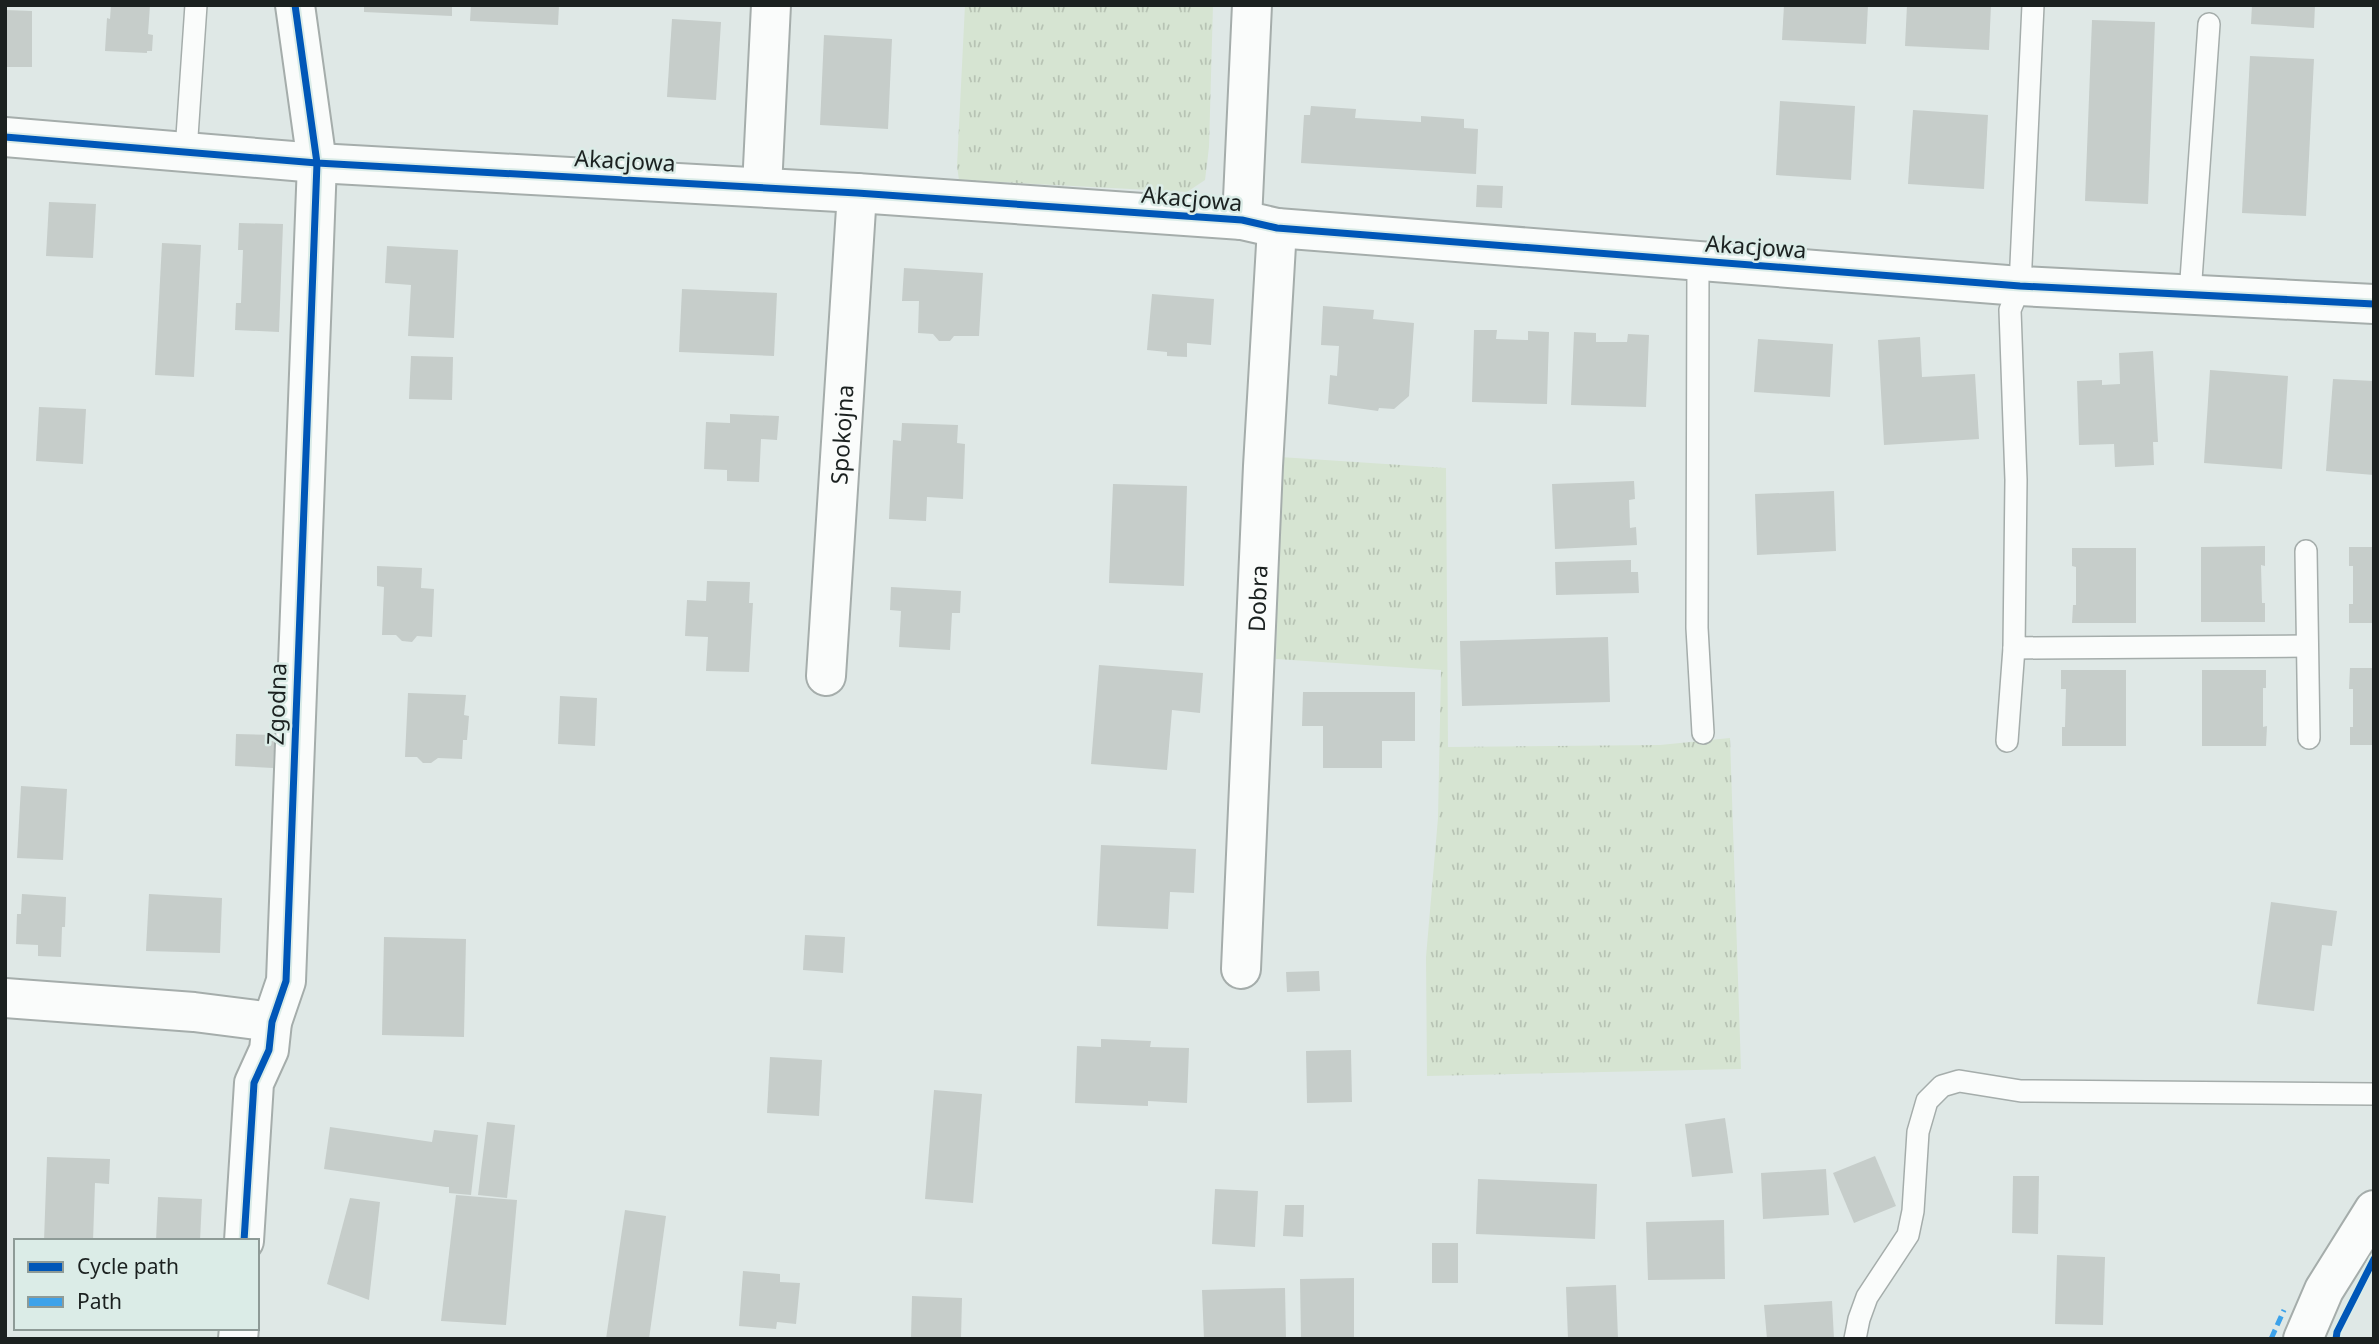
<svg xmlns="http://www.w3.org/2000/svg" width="2379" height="1344" viewBox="0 0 2379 1344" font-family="'Noto Sans',sans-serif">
<defs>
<pattern id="grass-tufts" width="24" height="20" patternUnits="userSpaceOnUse" patternTransform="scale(1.75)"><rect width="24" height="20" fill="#d6e4d2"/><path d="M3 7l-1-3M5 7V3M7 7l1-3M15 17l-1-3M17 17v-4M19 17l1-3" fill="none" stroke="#b7c3b4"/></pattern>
</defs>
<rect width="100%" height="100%" fill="#dfe8e6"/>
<g fill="url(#grass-tufts)">
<path d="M 965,5 L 1213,5 L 1209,147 L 1205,180 L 1187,192 L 959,180 L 957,166 Z"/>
<path d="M 1280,457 L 1446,468 L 1448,747 L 1660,745 L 1730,738 L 1741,1069 L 1427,1076 L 1426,957 L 1438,818 L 1441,670 L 1276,659 Z"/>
</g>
<g fill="#c6cdca">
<path d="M 111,5 L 150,5 L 148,34 L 153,35 L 152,51 L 147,51 L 147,53 L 105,51 L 107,18 L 110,19 Z"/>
<path d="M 364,5 L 452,5 L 452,16 L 364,12 Z"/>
<path d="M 471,5 L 559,5 L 558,25 L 470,21 Z"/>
<path d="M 1784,5 L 1868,5 L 1866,44 L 1782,40 Z"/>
<path d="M 1907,5 L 1991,5 L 1989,50 L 1905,46 Z"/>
<path d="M 2252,5 L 2315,5 L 2314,28 L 2251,24 Z"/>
<path d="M 5,10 L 32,11 L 32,67 L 5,67 Z"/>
<path d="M 672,19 L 721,22 L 716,100 L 667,97 Z"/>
<path d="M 2092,20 L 2155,22 L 2148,204 L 2085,201 Z"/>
<path d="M 824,35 L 892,39 L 888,129 L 820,125 Z"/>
<path d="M 2250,56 L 2314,59 L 2306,216 L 2242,213 Z"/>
<path d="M 1780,101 L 1855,106 L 1851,180 L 1776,175 Z"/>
<path d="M 1311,106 L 1356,109 L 1355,118 L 1421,122 L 1421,116 L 1464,119 L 1464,128 L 1478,129 L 1476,174 L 1301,163 L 1304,115 L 1310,115 Z"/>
<path d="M 1913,110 L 1988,115 L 1984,189 L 1908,184 Z"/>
<path d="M 1477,185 L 1503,186 L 1502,208 L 1476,207 Z"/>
<path d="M 49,202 L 96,204 L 93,258 L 46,256 Z"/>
<path d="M 239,223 L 283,224 L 279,332 L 235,330 L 236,303 L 241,303 L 243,250 L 238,250 Z"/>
<path d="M 162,243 L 201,245 L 194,377 L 155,375 Z"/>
<path d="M 387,246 L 458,250 L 454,338 L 408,336 L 411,285 L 385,283 Z"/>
<path d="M 904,268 L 983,273 L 979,336 L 954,336 L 950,341 L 939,341 L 933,334 L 918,333 L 919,301 L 902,301 Z"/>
<path d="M 682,289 L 777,293 L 774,356 L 679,352 Z"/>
<path d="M 1152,294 L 1214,299 L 1211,345 L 1187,343 L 1187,357 L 1167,356 L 1167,352 L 1147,350 Z"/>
<path d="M 1323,306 L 1374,310 L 1373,319 L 1414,323 L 1409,396 L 1394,409 L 1379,408 L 1378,411 L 1328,404 L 1330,375 L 1337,376 L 1339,346 L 1321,345 Z"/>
<path d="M 1474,330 L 1497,330 L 1496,339 L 1528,340 L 1528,331 L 1549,332 L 1547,404 L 1472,402 Z"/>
<path d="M 1574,332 L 1596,333 L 1596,342 L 1627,342 L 1628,334 L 1649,335 L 1646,407 L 1571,405 Z"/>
<path d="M 1920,337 L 1922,377 L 1975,374 L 1979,439 L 1884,445 L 1878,340 Z"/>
<path d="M 1758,339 L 1833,344 L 1830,397 L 1754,392 Z"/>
<path d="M 2153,351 L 2158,442 L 2153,442 L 2154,465 L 2115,467 L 2114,444 L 2079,445 L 2077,381 L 2102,380 L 2102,385 L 2120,384 L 2119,353 Z"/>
<path d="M 411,356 L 453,357 L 452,400 L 409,399 Z"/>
<path d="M 2210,370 L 2288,376 L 2282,469 L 2204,463 Z"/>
<path d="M 2333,379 L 2374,381 L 2374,475 L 2326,471 Z"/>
<path d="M 39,407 L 86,409 L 83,464 L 36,461 Z"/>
<path d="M 730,414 L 779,416 L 777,440 L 761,439 L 759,482 L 727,481 L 727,470 L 704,469 L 706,422 L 730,423 Z"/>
<path d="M 902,423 L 958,425 L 957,443 L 965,444 L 963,499 L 927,497 L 926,521 L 889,519 L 893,440 L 901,441 Z"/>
<path d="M 1634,481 L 1635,499 L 1629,500 L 1630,528 L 1636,527 L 1637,545 L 1555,549 L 1552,484 Z"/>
<path d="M 1113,484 L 1187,486 L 1184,586 L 1109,583 Z"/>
<path d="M 1834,491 L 1836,551 L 1757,555 L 1755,494 Z"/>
<path d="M 2265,546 L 2265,566 L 2261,565 L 2262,603 L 2265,603 L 2265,622 L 2201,622 L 2201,547 Z"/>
<path d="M 2349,547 L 2374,547 L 2374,623 L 2349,623 L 2349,604 L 2353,604 L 2353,566 L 2349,566 Z"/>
<path d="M 2072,548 L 2136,548 L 2136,623 L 2072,623 L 2073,605 L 2076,605 L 2076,567 L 2072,566 Z"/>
<path d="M 1631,560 L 1631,572 L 1638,572 L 1639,593 L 1556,595 L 1555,562 Z"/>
<path d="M 377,566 L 422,568 L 421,588 L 434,589 L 432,637 L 417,636 L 412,642 L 402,641 L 396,635 L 382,635 L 384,587 L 377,586 Z"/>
<path d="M 707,581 L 750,582 L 749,603 L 753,603 L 749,672 L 706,671 L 708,637 L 685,636 L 687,600 L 706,601 Z"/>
<path d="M 891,587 L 961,591 L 960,613 L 952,613 L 950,650 L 899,647 L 901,611 L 890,610 Z"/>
<path d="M 1608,637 L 1610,702 L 1462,706 L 1460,641 Z"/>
<path d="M 1099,665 L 1203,673 L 1200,713 L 1172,710 L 1167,770 L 1091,764 Z"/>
<path d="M 2350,668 L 2374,668 L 2374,745 L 2350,745 L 2350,727 L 2353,727 L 2353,689 L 2349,689 Z"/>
<path d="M 2061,670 L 2126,670 L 2126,746 L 2062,746 L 2062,727 L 2065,727 L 2066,689 L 2061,689 Z"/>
<path d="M 2202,670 L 2266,670 L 2266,688 L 2263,688 L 2263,727 L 2267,726 L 2266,746 L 2202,746 Z"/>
<path d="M 1303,692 L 1415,692 L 1415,741 L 1382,741 L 1382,768 L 1323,768 L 1323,726 L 1302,726 Z"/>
<path d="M 408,693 L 466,695 L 464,715 L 469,716 L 467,740 L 463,740 L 462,759 L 438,758 L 431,763 L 423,763 L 417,757 L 405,757 Z"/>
<path d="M 560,696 L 597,698 L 595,746 L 558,744 Z"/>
<path d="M 236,734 L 275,735 L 273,768 L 235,766 Z"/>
<path d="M 21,786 L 67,789 L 63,860 L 17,858 Z"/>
<path d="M 1101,845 L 1196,849 L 1194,893 L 1170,892 L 1168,929 L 1097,926 Z"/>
<path d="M 22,894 L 66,897 L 65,927 L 62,927 L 61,957 L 38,956 L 38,945 L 16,944 L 17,914 L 21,914 Z"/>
<path d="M 149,894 L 222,898 L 220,953 L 146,951 Z"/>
<path d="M 2271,902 L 2337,911 L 2332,946 L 2322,945 L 2314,1011 L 2257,1004 Z"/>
<path d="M 805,935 L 845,937 L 843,973 L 803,970 Z"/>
<path d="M 384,937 L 466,939 L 464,1037 L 382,1035 Z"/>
<path d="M 1319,971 L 1320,991 L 1287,992 L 1286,972 Z"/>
<path d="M 1101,1039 L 1151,1041 L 1150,1047 L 1189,1048 L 1187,1103 L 1148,1101 L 1148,1106 L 1075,1103 L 1077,1046 L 1101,1047 Z"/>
<path d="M 1351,1050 L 1352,1102 L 1307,1103 L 1306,1051 Z"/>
<path d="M 770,1057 L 822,1060 L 819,1116 L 767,1113 Z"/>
<path d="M 934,1090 L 982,1094 L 973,1203 L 925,1199 Z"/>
<path d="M 1725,1118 L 1733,1173 L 1692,1177 L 1685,1124 Z"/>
<path d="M 487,1122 L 515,1125 L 507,1198 L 478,1195 Z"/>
<path d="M 330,1127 L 432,1142 L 434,1130 L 478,1135 L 471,1195 L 449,1193 L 449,1187 L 446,1187 L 324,1169 Z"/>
<path d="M 1875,1156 L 1896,1206 L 1854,1223 L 1833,1173 Z"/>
<path d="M 47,1157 L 110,1159 L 109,1184 L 95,1183 L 93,1241 L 44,1241 Z"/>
<path d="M 1826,1169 L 1829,1215 L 1763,1219 L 1761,1173 Z"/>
<path d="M 2013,1176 L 2039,1176 L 2038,1234 L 2012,1233 Z"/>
<path d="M 1478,1179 L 1597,1184 L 1595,1239 L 1476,1234 Z"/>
<path d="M 1215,1189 L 1258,1191 L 1255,1247 L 1212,1244 Z"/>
<path d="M 456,1195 L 517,1200 L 506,1325 L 441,1321 Z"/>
<path d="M 158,1197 L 202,1199 L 200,1241 L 156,1241 Z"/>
<path d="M 350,1198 L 380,1202 L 369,1300 L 327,1284 Z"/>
<path d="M 1285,1205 L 1304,1205 L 1303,1237 L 1283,1236 Z"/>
<path d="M 625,1210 L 666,1216 L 649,1339 L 606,1339 Z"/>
<path d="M 1724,1220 L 1725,1279 L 1648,1280 L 1646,1222 Z"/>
<rect x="1432" y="1243" width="26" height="40"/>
<path d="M 2057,1255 L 2105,1257 L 2103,1325 L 2055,1324 Z"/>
<path d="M 743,1271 L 780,1274 L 780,1282 L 800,1283 L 796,1324 L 777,1322 L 776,1329 L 739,1326 Z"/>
<path d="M 1354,1278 L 1354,1339 L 1301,1339 L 1300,1279 Z"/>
<path d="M 1616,1285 L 1618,1339 L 1568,1339 L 1566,1287 Z"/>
<path d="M 1285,1288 L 1286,1339 L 1204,1339 L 1202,1290 Z"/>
<path d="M 912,1296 L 962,1298 L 961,1339 L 911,1339 Z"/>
<path d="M 1832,1301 L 1834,1339 L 1767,1339 L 1764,1305 Z"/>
</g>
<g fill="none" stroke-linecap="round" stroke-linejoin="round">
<g stroke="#a5adab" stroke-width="24">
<g id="service">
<path d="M 2033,5 L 2020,286 L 2010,310 L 2016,480 L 2014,648 L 2307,646"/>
<path d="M 186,151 L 196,5"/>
<path d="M 1698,261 L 1697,628 L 1703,733"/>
<path d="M 2190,294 L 2209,24"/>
<path d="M 2306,551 L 2309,738"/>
<path d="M 2007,741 L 2014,648"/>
<path d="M 1855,1339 L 1859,1319 L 1867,1297 L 1908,1235 L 1913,1211 L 1918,1132 L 1927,1101 L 1942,1086 L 1959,1081 L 2021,1091 L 2374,1094"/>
</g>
</g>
<g stroke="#a5adab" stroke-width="42">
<g id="minor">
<path d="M 5,137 L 317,163 L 857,193 L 1242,220 L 1277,228 L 2020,286 L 2374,304"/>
<path d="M 762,187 L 771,5"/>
<path d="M 1242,220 L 1252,5"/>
<path id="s1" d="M 826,676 L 857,193"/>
<path id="s2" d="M 1241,969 L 1263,466 L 1277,228"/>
<path d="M 5,998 L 194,1012 L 272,1022"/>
<path d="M 244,1241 L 254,1083 L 269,1050 L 272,1022 L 286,981 L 317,163 L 295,5"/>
<path d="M 238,1339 L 239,1328"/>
</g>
</g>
<g stroke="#a5adab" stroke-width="42">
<path id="tertiary" d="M 2303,1339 L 2324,1290 L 2374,1210"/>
</g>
<use href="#service" stroke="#fafcfb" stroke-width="21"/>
<use href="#minor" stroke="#fafcfb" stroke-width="38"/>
<use href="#tertiary" stroke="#fafcfb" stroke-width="38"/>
<path stroke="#3da2ea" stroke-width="5" stroke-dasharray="10 5" stroke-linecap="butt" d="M 2271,1339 L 2284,1310"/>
<g stroke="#dbece7" stroke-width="11">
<g id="cycleway">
<path d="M 5,137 L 317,163 L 857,193 L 1242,220 L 1277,228 L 2020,286 L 2374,304"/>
<path d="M 244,1241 L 254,1083 L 269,1050 L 272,1022 L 286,981 L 317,163 L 295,5"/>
<path d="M 2336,1339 L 2337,1332 L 2374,1259"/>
</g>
</g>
<use href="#cycleway" stroke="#0057b8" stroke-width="7"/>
</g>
<g text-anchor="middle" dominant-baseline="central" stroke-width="5" stroke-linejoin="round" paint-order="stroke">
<g font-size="23" fill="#1b2120" stroke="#dbece7">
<text transform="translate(625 160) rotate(3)">Akacjowa</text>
<text transform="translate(1192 198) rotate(5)">Akacjowa</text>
<text transform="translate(1756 246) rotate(4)">Akacjowa</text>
<text stroke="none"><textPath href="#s1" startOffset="242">Spokojna</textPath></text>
<text stroke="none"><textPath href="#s2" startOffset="371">Dobra</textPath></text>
<text transform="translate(276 704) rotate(-88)">Zgodna</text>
</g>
</g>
<rect width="2379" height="1344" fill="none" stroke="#1b2120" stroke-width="14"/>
<rect x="14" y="1239" width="245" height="91" fill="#dbece7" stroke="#8e9b97" stroke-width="2"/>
<rect x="28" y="1262" width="35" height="10" fill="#0057b8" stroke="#8e9b97" stroke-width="2"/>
<text x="77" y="1274" font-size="21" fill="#1b2120">Cycle path</text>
<rect x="28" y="1297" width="35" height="10" fill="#3da2ea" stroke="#8e9b97" stroke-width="2"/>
<text x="77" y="1309" font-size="21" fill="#1b2120">Path</text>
</svg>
